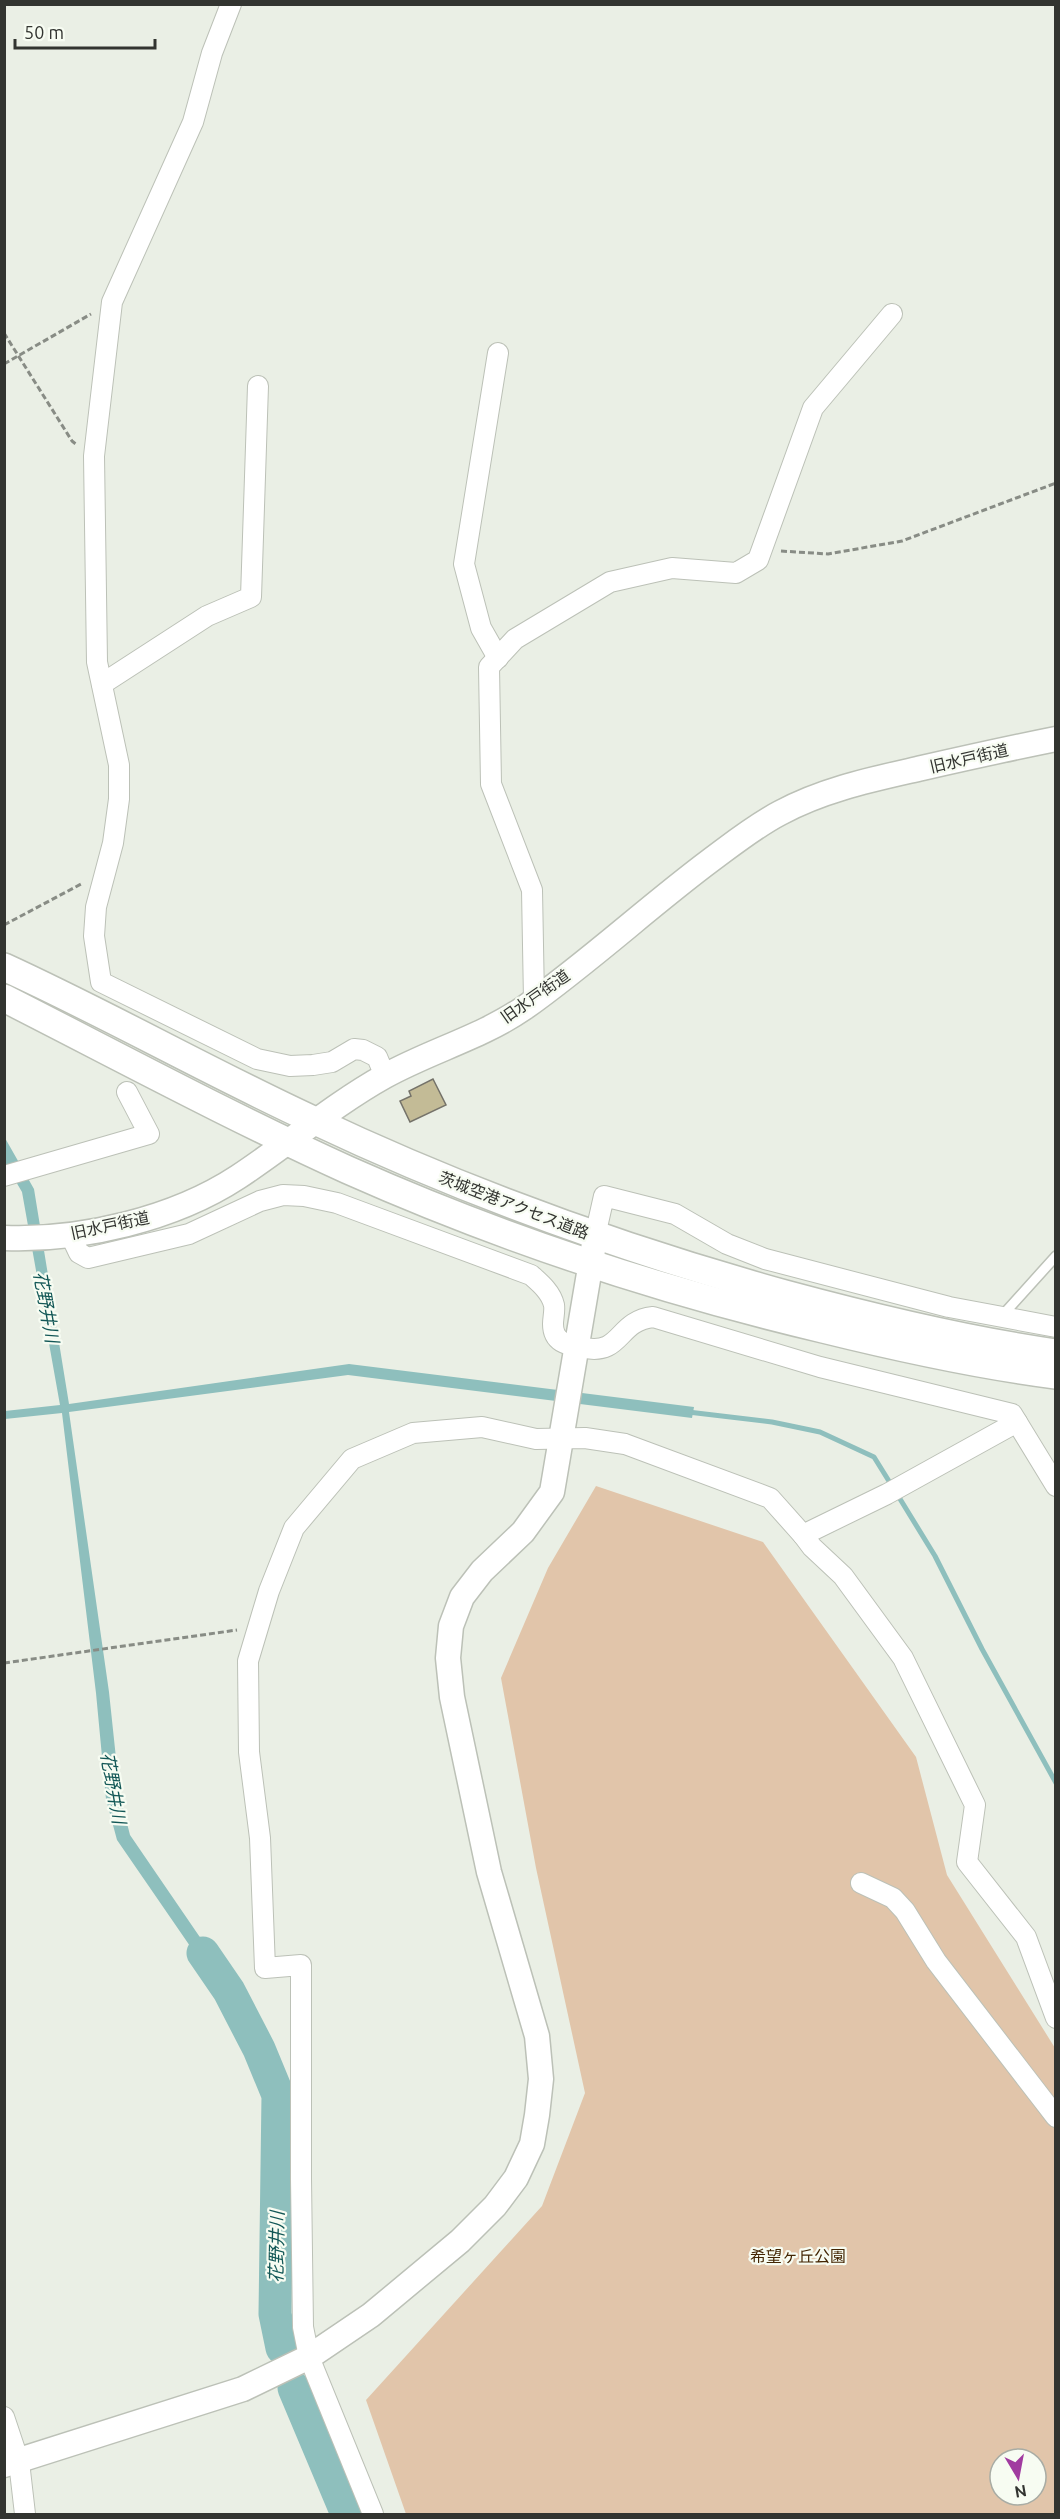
<svg xmlns="http://www.w3.org/2000/svg" width="1060" height="2519" viewBox="0 0 1060 2519" font-family="Ubuntu,'Noto Sans JP',sans-serif">
<rect width="100%" height="100%" fill="#eaefe5"/>
<path fill="#e1c5aa" fill-rule="evenodd" d="M 596,1486 L 763,1542 L 916,1757 L 947,1875 L 1055,2048 L 1055,2514 L 406,2514 L 366,2400 L 542,2206 L 585,2093 L 536,1868 L 501,1678 L 548,1568 ZM 1000,2459 L 1036,2459 L 1036,2495 L 1000,2495 Z"/>
<path fill="#8ebfbd" d="M 5,1138 L 34,1189 L 69,1404 L 349,1364 L 694,1407 L 692,1418 L 348,1375 L 69,1412 L 109,1692 L 120,1796 L 130,1835 L 234,1987 L 223,1994 L 117,1840 L 106,1799 L 96,1693 L 62,1413 L 5,1419 L 5,1411 L 60,1405 L 22,1192 L 5,1163 Z"/>
<g fill="none" stroke-linecap="round" stroke-linejoin="round">
<g stroke="#8ebfbd" stroke-width="5">
<path d="M 688,1412 L 772,1422 L 820,1432 L 874,1457 L 892,1486"/>
<path d="M 897,1494 L 935,1556 L 982,1649 L 1056,1783"/>
</g>
<g stroke="#8ebfbd" stroke-width="33">
<path d="M 203,1953 L 229,1991 L 259,2049 L 278,2095 L 275,2314 L 282,2348"/>
<path d="M 294,2388 L 347,2514"/>
</g>
</g>
<path fill="#c3bb96" stroke="#75736a" stroke-width="1.5" d="M 433,1079 L 446,1105 L 410,1122 L 400,1101 L 411,1096 L 409,1091 Z"/>
<g fill="none" stroke-linecap="round" stroke-linejoin="round">
<g stroke="#bcc1b7" stroke-width="12">
<path id="service" d="M 1001,1317 L 1056,1256"/>
</g>
<g stroke="#bcc1b7" stroke-width="22">
<g id="minor">
<path d="M 231,4 L 212,53 L 193,122 L 112,302 L 94,456 L 97,662 L 119,765 L 119,799 L 113,843 L 96,907 L 94,936 L 101,982 L 257,1059 L 290,1066 L 313,1065 L 332,1062 L 354,1049 L 363,1050 L 377,1057 L 385,1076"/>
<path d="M 498,658 L 481,628 L 464,564 L 498,353"/>
<path d="M 102,684 L 207,616 L 251,597 L 258,386"/>
<path d="M 534,1000 L 532,890 L 491,784 L 489,667 L 515,639 L 610,582 L 672,568 L 736,573 L 758,560 L 813,408 L 892,314"/>
<path d="M 4,1176 L 149,1134 L 127,1092"/>
<path d="M 70,1234 L 79,1253 L 88,1258 L 189,1234 L 260,1201 L 283,1195 L 304,1196 L 337,1203 L 531,1275 C 540,1283 551,1292 554,1305 C 555,1311 553,1318 553,1324 C 553,1344 569,1345 585,1348 C 622,1355 617,1321 653,1317 L 820,1367 L 1012,1414 L 1056,1486"/>
<path d="M 595,1236 L 604,1196 L 675,1214 L 727,1244 L 765,1259 L 949,1307 L 1056,1327"/>
<path d="M 803,1535 L 812,1547 L 843,1576 L 903,1658 L 975,1805 L 967,1862 L 1026,1937 L 1056,2018"/>
<path d="M 861,1883 L 893,1898 L 905,1911 L 936,1961 L 1056,2117"/>
<path d="M 4,2417 L 19,2462 L 25,2514"/>
<path d="M 373,2514 L 309,2357 L 303,2327 L 301,2179 L 301,1965 L 265,1968 L 260,1838 L 249,1752 L 248,1661 L 269,1591 L 294,1528 L 352,1459 L 413,1433 L 482,1427 L 536,1439 L 585,1438 L 625,1444 L 770,1498 L 803,1535 L 887,1494 L 1017,1422"/>
</g>
</g>
<g stroke="#bcc1b7" stroke-width="27">
<g id="tertiary">
<path d="M 4,1238 C 81,1241 174,1219 238,1177 C 288,1144 333,1105 385,1076 C 430,1051 482,1037 524,1008 C 589,962 648,907 711,860 C 734,843 755,826 780,813 C 824,789 874,779 922,768 C 966,758 1011,748 1056,739"/>
<path d="M 4,2465 L 243,2389 L 309,2357 L 371,2315 L 460,2241 L 495,2206 L 516,2178 L 532,2144 L 537,2115 L 541,2079 L 537,2036 L 489,1872 L 452,1697 L 448,1658 L 451,1626 L 462,1597 L 482,1571 L 523,1532 L 552,1492 L 594,1244"/>
</g>
</g>
<g stroke="#bcc1b7" stroke-width="30">
<g id="secondary">
<path d="M 4,967 C 109,1015 209,1072 313,1120 C 465,1192 623,1249 785,1294 C 874,1318 964,1340 1056,1353"/>
<path d="M 4,998 C 118,1056 231,1117 348,1170 C 503,1239 658,1290 823,1329 C 900,1348 977,1365 1056,1375"/>
</g>
</g>
<g stroke="#888c85" stroke-width="3" stroke-dasharray="6 3" stroke-linecap="butt">
<path d="M 4,333 L 72,441 L 77,445"/>
<path d="M 4,364 L 91,314"/>
<path d="M 781,551 L 828,554 L 902,541 L 1056,483"/>
<path d="M 4,925 L 83,883"/>
<path d="M 4,1663 L 237,1630"/>
</g>
<use href="#service" stroke="#fff" stroke-width="9"/>
<use href="#minor" stroke="#fff" stroke-width="20"/>
<use href="#tertiary" stroke="#fff" stroke-width="24"/>
<use href="#secondary" stroke="#fff" stroke-width="27"/>
</g>
<g text-anchor="middle" dominant-baseline="central" stroke-width="4.5" stroke-linejoin="round" paint-order="stroke">
<g font-size="16" fill="#323430" stroke="#f7fcf2">
<text transform="translate(969 758) rotate(-13)">旧水戸街道</text>
<text transform="translate(535 996) rotate(-35)">旧水戸街道</text>
<text transform="translate(514 1205) rotate(21)">茨城空港アクセス道路</text>
<text transform="translate(110 1225) rotate(-12)">旧水戸街道</text>
</g>
<g font-size="16" fill="#432502" stroke="#f7fcf2">
<text x="798" y="2256">希望ヶ丘公園</text>
</g>
<g font-size="18" font-style="italic" fill="#125756" stroke="#f7fcf2">
<text transform="translate(47 1307) rotate(80)">花野井川</text>
<text transform="translate(114 1788) rotate(80)">花野井川</text>
<text transform="translate(276 2247) rotate(-89)">花野井川</text>
</g>
</g>
<rect width="1060" height="2519" fill="none" stroke="#323430" stroke-width="12"/>
<g transform="translate(1018 2477) rotate(170)"><circle r="28" fill="#f7fcf2" stroke="#a8aca4" stroke-width="1.5"/>
<path d="M0-4.5L10 22L0 15L-10 22Z" fill="#a13ba0"/>
<text y="-9" font-size="16" font-weight="bold" text-anchor="middle" fill="#323430">N</text>
</g>
<path d="M15 39v9h140v-9" fill="none" stroke="#323430" stroke-width="3"/>
<text x="24" y="39" font-size="18" fill="#323430" stroke="#f7fcf2" stroke-width="4.5" paint-order="stroke">50 m</text>
</svg>
